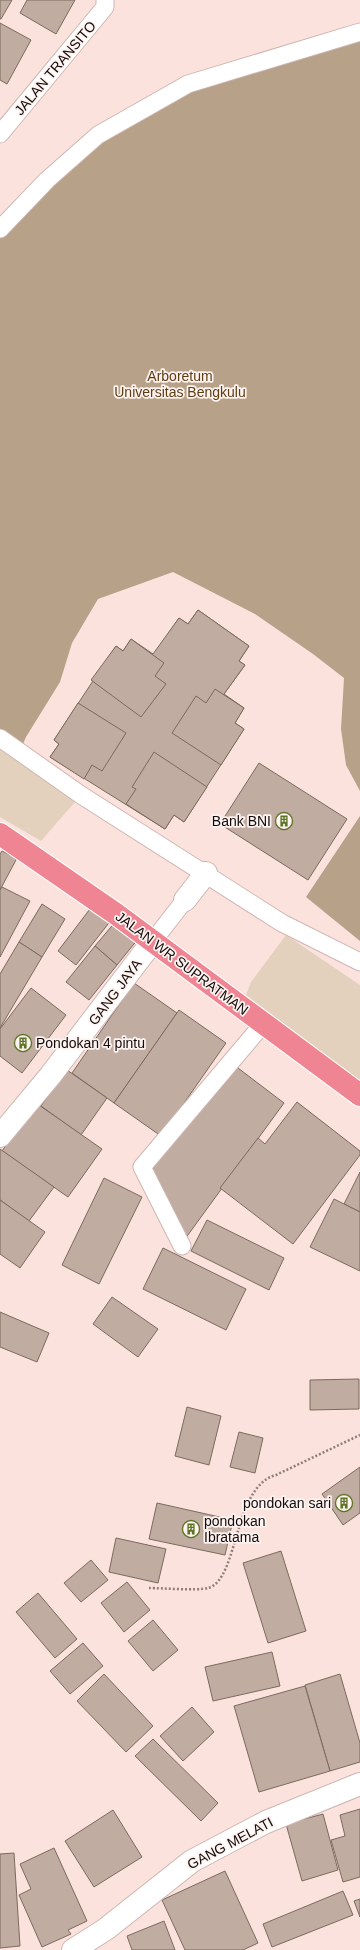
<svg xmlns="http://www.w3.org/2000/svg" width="360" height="1950" viewBox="0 0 360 1950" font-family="Helvetica,sans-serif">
<rect width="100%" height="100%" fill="#fbe2dd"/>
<g fill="#e4d1bd">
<path d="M 0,744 L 81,795 L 41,841 L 0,817 Z"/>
<path d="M 286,935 L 360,985 L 360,1081 L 246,995 L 251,982 Z"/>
</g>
<g fill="#b7a188">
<path d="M 360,32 L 360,791 L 346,765 L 341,729 L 344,678 L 313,654 L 255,614 L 173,572 L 98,599 L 72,643 L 60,682 L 26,737 L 20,751 L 0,738 L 0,229 L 47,180 L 188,84 Z"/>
<path d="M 360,816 L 360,941 L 306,897 Z"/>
</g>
<g fill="#c0aca1" stroke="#7c6a5f">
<path d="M 0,0 L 12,0 L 1,19 L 0,19 Z"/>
<path d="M 27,0 L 75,0 L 56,34 L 20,13 Z"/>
<path d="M 0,23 L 31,40 L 7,84 L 0,80 Z"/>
<path d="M 198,610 L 249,646 L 239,661 L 245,665 L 224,694 L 159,647 L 179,618 L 188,624 Z"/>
<path d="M 198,610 L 249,646 L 239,661 L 245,665 L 224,694 L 244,708 L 235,723 L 244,729 L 184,822 L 174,815 L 165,829 L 50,757 L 59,744 L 54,740 L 116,646 L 123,651 L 131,639 L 153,654 L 179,618 L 188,624 Z"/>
<path d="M 131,639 L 164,663 L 155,676 L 166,684 L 141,717 L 91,680 L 116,646 L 123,651 Z"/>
<path d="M 215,689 L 244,708 L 235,723 L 244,729 L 221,765 L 172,733 L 196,696 L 206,703 Z"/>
<path d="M 78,703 L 126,733 L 102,771 L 92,765 L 84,779 L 50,757 L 59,744 L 54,740 Z"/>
<path d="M 154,752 L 207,787 L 184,822 L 174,815 L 165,829 L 126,804 L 136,789 L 132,787 Z"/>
<path d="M 259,763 L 347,819 L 308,880 L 220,824 Z"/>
<path d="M 2,851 L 17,858 L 0,890 L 0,854 Z"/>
<path d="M 2,887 L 30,901 L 0,957 L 0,890 Z"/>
<path d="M 42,904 L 65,919 L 42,957 L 19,942 Z"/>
<path d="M 93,905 L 112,919 L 76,965 L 58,951 Z"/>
<path d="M 116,921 L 138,939 L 117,965 L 95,946 Z"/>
<path d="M 19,942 L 42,957 L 0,1028 L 0,974 Z"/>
<path d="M 95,946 L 117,965 L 89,1000 L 66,982 Z"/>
<path d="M 134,983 L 177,1013 L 114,1103 L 72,1073 Z"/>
<path d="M 31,988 L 66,1015 L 22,1073 L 0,1056 L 0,1029 Z"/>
<path d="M 179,1010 L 226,1043 L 161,1136 L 114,1103 Z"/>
<path d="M 234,1065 L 284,1103 L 185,1239 L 151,1170 Z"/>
<path d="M 67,1070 L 107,1098 L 81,1135 L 41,1106 Z"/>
<path d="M 297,1102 L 360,1151 L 360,1155 L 293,1244 L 220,1188 L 258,1138 L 265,1144 Z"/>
<path d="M 36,1103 L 102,1149 L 68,1197 L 2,1151 Z"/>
<path d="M 0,1149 L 54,1187 L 29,1221 L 0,1200 Z"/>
<path d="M 360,1172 L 360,1212 L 344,1204 Z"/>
<path d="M 104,1178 L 142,1197 L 99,1284 L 62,1265 Z"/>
<path d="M 334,1199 L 360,1212 L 360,1271 L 310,1247 Z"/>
<path d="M 0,1200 L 45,1232 L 20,1268 L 0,1254 Z"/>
<path d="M 207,1220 L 284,1258 L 269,1290 L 191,1251 Z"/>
<path d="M 163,1248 L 246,1289 L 226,1330 L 143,1289 Z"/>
<path d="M 112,1297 L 158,1329 L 138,1357 L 93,1324 Z"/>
<path d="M 0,1312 L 49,1333 L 37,1362 L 0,1347 Z"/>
<path d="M 359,1379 L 359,1409 L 310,1410 L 310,1380 Z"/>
<path d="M 187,1407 L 221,1416 L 209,1465 L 175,1456 Z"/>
<path d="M 239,1432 L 263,1438 L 255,1473 L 230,1467 Z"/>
<path d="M 360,1467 L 360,1513 L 343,1525 L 322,1494 Z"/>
<path d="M 157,1503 L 233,1520 L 225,1555 L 149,1539 Z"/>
<path d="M 116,1538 L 166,1549 L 158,1583 L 109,1572 Z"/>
<path d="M 281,1551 L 306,1631 L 268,1643 L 243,1563 Z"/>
<path d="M 91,1560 L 108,1580 L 81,1602 L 64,1583 Z"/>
<path d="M 127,1582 L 150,1610 L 124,1632 L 101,1603 Z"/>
<path d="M 38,1593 L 77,1639 L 55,1658 L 16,1612 Z"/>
<path d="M 153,1620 L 178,1650 L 153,1671 L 128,1641 Z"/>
<path d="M 83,1643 L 103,1666 L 70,1694 L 50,1671 Z"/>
<path d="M 272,1652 L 280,1686 L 213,1701 L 205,1667 Z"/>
<path d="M 104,1674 L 153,1726 L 126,1752 L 77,1701 Z"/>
<path d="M 340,1674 L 360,1743 L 360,1762 L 330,1771 L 305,1685 Z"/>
<path d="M 305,1686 L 330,1771 L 259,1792 L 234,1706 Z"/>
<path d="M 192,1707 L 214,1732 L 183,1761 L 160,1736 Z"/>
<path d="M 153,1739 L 218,1803 L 201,1821 L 135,1756 Z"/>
<path d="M 360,1809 L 360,1877 L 343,1882 L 331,1840 L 345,1836 L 340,1815 Z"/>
<path d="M 113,1810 L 142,1857 L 94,1887 L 65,1841 Z"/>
<path d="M 323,1814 L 338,1870 L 302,1881 L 286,1824 Z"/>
<path d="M 54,1848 L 87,1921 L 68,1930 L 71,1934 L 42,1947 L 19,1895 L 31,1889 L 20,1864 Z"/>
<path d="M 14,1853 L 20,1946 L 0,1948 L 0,1854 Z"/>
<path d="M 225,1871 L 258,1943 L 243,1950 L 185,1950 L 162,1900 Z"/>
<path d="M 343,1891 L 353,1915 L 272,1947 L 263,1924 Z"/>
<path d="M 360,1899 L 360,1917 L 354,1901 Z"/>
<path d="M 164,1921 L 175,1950 L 132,1950 L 127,1936 Z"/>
</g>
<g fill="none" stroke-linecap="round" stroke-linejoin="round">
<g stroke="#ceb6b1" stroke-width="19">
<g id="service">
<path d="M 0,134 L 105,7 L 105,0"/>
<path d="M 0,229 L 47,180 L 98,135 L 188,84 L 360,32"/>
<path d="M 0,738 L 81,795 L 282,923 L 360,962"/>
<path d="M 153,941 L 185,900"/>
<path d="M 182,1246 L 142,1167 L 263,1024"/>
</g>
</g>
<g stroke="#ceb6b1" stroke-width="24">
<path id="pedestrian" d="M 185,900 L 206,873"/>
</g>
<g stroke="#ceb6b1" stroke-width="24">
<g id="minor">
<path d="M 0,1136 L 50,1076 L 153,941"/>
<path d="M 73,1950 L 106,1929 L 192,1861 L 266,1822 L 360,1784"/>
</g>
</g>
<g stroke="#fff" stroke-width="24">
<path id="trunk" d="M 0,834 L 116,914 L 360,1095"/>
</g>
<path stroke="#8f7e7a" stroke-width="2.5" stroke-dasharray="2 2" stroke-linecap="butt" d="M 149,1588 C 162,1588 197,1591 208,1588 C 239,1580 233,1486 276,1475 L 360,1435"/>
<use href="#service" stroke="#fff" stroke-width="17"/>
<use href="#pedestrian" stroke="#fff" stroke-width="22"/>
<use href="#minor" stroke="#fff" stroke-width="22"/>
<use href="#trunk" stroke="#ef8493" stroke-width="22"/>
</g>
<defs>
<g id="building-ring" transform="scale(0.9)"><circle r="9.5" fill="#fdf3f1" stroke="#5e7526" stroke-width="1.5"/><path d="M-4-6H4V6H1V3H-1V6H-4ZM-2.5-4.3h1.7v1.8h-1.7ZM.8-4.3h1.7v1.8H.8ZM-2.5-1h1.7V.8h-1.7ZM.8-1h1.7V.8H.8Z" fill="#5e7526"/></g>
</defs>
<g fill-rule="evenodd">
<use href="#building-ring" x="284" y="821"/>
<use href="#building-ring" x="23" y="1043"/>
<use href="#building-ring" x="344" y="1503"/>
<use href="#building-ring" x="191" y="1529"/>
</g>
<g text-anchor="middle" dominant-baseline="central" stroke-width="3.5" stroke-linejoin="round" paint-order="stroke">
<g font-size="14" fill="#130b09" stroke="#fdf3f1">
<text transform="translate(55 68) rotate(-50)">JALAN TRANSITO</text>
<text transform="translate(182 963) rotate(37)">JALAN WR SUPRATMAN</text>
<text transform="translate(115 992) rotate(-53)">GANG JAYA</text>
<text transform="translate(230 1843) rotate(-28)">GANG MELATI</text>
</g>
<g font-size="14" fill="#5e3d12" stroke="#fdf3f1">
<text x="180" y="376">Arboretum<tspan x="180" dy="16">Universitas Bengkulu</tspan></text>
</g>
<g font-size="14" fill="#130b09" stroke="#fdf3f1" text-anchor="end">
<text x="271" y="821">Bank BNI</text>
<text x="36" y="1043" text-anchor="start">Pondokan 4 pintu</text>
<text x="331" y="1503">pondokan sari</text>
<text x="204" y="1521" text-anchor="start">pondokan<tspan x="204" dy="16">Ibratama</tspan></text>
</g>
</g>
</svg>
